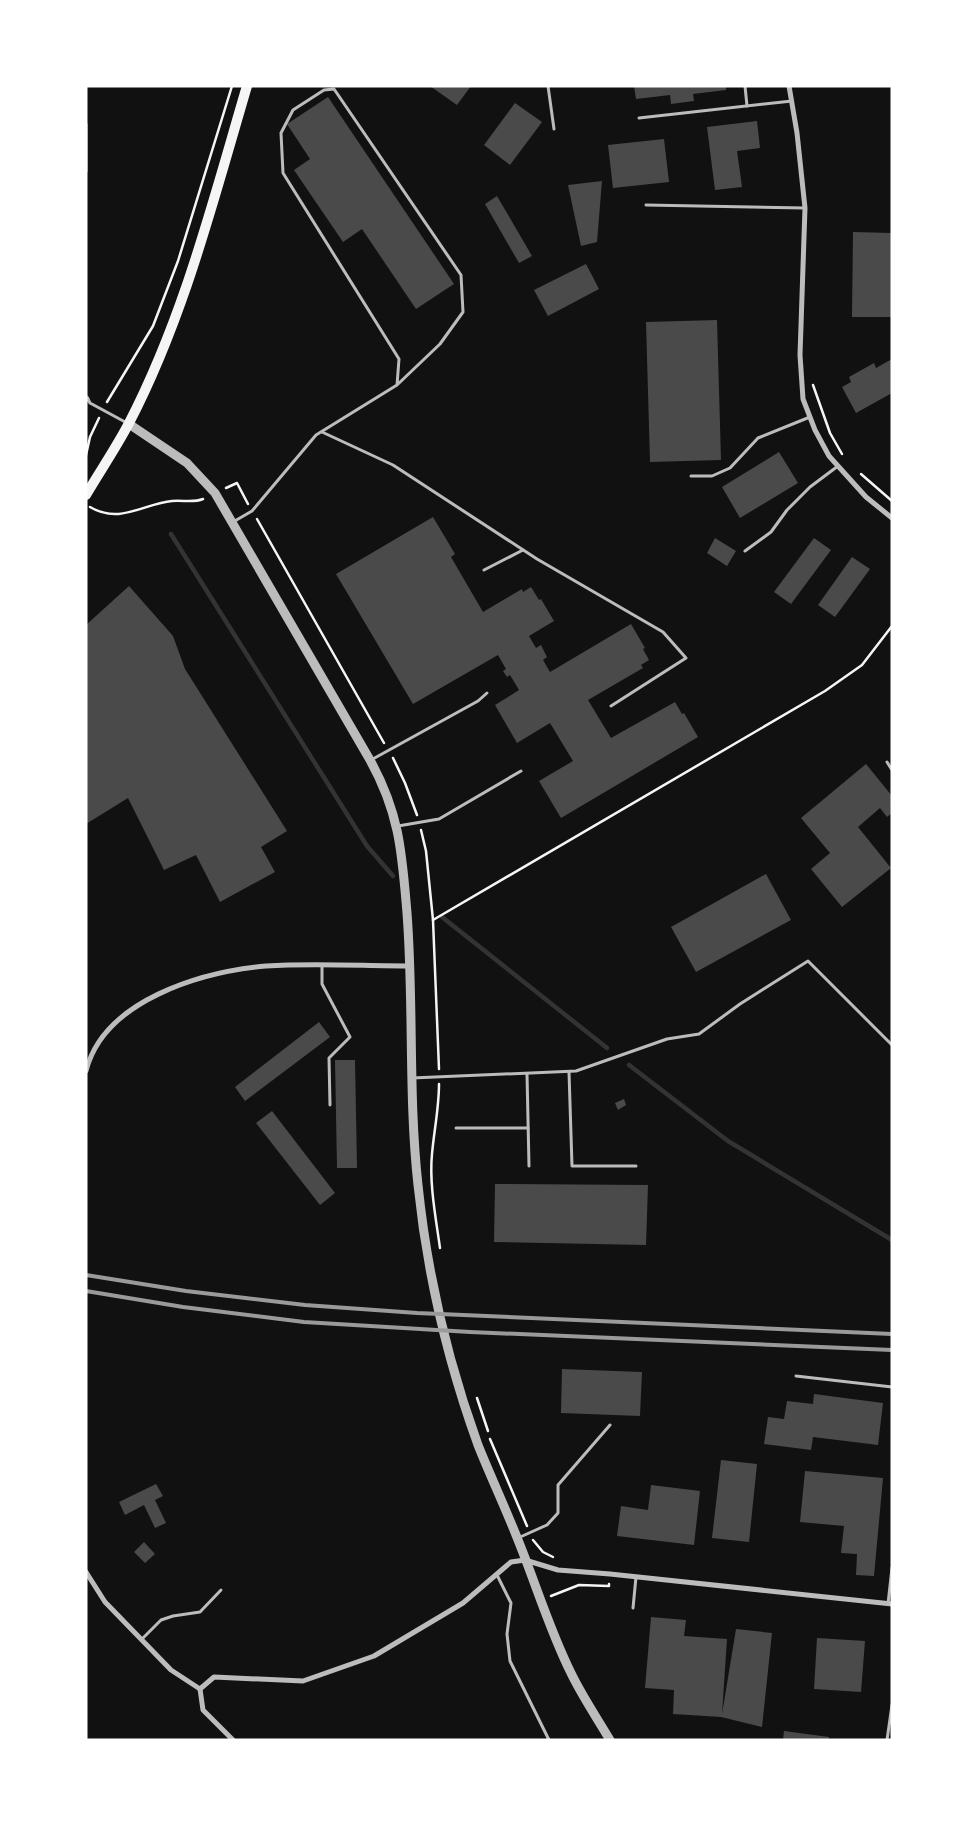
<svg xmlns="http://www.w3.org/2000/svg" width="978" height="1826" viewBox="0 0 978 1826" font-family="Jost,sans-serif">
<rect width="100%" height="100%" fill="#111"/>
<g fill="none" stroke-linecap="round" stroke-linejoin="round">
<g stroke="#333" stroke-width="4.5">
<path d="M 171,534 L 367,846 L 393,876"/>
<path d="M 442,917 L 607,1048"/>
<path d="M 629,1065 L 728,1141 L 892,1240"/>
</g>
</g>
<g fill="#4a4a4a">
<path d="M 430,86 L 471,86 L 457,105 Z"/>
<path d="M 634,86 L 726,86 L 726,90 L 693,94 L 694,101 L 671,104 L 670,95 L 636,99 Z"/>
<path d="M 328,97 L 454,284 L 416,309 L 362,229 L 343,242 L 294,170 L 310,159 L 287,124 Z"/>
<path d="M 515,103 L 542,122 L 510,165 L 484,145 Z"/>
<path d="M 757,121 L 760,148 L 737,151 L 742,187 L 715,190 L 707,127 Z"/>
<path d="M 664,139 L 669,182 L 613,188 L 608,145 Z"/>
<path d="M 602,181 L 597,242 L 581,246 L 568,185 Z"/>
<path d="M 497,196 L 532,256 L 519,263 L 485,204 Z"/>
<path d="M 853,232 L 892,233 L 892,317 L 852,317 Z"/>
<path d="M 586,264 L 599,289 L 548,316 L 534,290 Z"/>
<path d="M 717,320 L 721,460 L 650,462 L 646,322 Z"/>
<path d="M 892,359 L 892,393 L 856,413 L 842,387 L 851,382 L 849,377 L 874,363 L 876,368 Z"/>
<path d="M 779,452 L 798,483 L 740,518 L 722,487 Z"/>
<path d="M 433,517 L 455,554 L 451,557 L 483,612 L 522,589 L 523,592 L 531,587 L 539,600 L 541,599 L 554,621 L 529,636 L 536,648 L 541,645 L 547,657 L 543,660 L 550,672 L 631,624 L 645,648 L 643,649 L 649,660 L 641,665 L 643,668 L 588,700 L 611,738 L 675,702 L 682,714 L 684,713 L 698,737 L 561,818 L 539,781 L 573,761 L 550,723 L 517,743 L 495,705 L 519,690 L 510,675 L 507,677 L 503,671 L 506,669 L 498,655 L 413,704 L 336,574 Z"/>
<path d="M 715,538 L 736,551 L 727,566 L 707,553 Z"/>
<path d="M 814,538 L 831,550 L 791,604 L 774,592 Z"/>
<path d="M 852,557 L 870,569 L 835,617 L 818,605 Z"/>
<path d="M 129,586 L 173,636 L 185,669 L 287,831 L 261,847 L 275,872 L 220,902 L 196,855 L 164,870 L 128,798 L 86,824 L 86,625 Z"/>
<path d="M 866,764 L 892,796 L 892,813 L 887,817 L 880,808 L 858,827 L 891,868 L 842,907 L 811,869 L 830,853 L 801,818 Z"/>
<path d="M 766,874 L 791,920 L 696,972 L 671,927 Z"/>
<path d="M 319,1022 L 330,1037 L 245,1101 L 235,1087 Z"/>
<path d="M 335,1060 L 355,1060 L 357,1168 L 337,1168 Z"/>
<path d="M 624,1099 L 626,1105 L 618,1110 L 615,1103 Z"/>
<path d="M 272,1111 L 335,1193 L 320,1205 L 256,1123 Z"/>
<path d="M 495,1184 L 648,1185 L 646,1245 L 494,1242 Z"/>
<path d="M 562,1369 L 642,1372 L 640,1416 L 561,1413 Z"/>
<path d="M 814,1394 L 883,1403 L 878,1445 L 813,1437 L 811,1450 L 764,1444 L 768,1417 L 784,1419 L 787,1401 L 813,1404 Z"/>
<path d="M 721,1460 L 757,1464 L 749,1542 L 712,1538 Z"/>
<path d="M 805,1471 L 883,1478 L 874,1576 L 856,1575 L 857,1554 L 841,1553 L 844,1526 L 800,1522 Z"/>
<path d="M 156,1484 L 163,1496 L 155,1500 L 166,1523 L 155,1528 L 144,1505 L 125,1515 L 119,1502 Z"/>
<path d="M 651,1485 L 700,1491 L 694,1545 L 617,1536 L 621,1506 L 648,1510 Z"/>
<path d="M 144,1542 L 155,1554 L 145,1563 L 134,1552 Z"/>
<path d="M 651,1617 L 686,1620 L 684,1636 L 727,1639 L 722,1714 L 736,1629 L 772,1633 L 762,1727 L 721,1717 L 673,1714 L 674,1690 L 645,1688 Z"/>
<path d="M 817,1638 L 865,1641 L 861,1692 L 814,1689 Z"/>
<path d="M 784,1731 L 829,1737 L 829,1740 L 783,1740 Z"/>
</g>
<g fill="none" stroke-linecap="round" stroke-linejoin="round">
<g stroke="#f5f5f5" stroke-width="2.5">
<path d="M 813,385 L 830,433 L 842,454"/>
<path d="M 107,402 L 153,326 L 178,261 L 232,86"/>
<path d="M 86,455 L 90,437 L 99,418"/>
<path d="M 861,474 L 892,501"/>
<path d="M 226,488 L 237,483 L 248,504"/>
<path d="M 90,507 C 120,525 145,503 172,501 C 183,500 194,503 203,499"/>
<path d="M 257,519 L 384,743"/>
<path d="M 393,758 L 405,783 L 417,815"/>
<path d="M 421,830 L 426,851 L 433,920 L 439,1069"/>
<path d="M 433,920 L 825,691 L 862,665 L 892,626"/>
<path d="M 439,1084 C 439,1108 434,1131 432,1154 C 429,1183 436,1219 440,1248"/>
<path d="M 477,1398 L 488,1431"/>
<path d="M 490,1439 L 527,1526"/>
<path d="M 533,1540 L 543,1552 L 553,1557"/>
<path d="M 551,1596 L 579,1585 L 609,1586 L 609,1584"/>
</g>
<g stroke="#bcbcbc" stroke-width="3">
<path d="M 548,86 L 554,129"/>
<path d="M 745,86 L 747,106"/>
<path d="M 639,118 L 792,101"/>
<path d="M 86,124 L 86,171"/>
<path d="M 646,205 L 805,208"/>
<path d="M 87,397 L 90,403 L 127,423"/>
<path d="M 322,432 L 393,465 L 537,559 L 663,632 L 686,658 L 611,706"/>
<path d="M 691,476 L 712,476 L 730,468 L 758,438 L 810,417"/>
<path d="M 233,522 L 252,511 L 316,435 L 397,385 L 399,359 L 283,173 L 281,133 L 293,110 L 324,90 L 334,89 L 461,275 L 463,312 L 440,344 L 397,385"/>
<path d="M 745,551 L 771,532 L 787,510 L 810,487 L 838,466"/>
<path d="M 484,570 L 523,550"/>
<path d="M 371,760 L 478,701 L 487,693"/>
<path d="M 887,762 L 892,770"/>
<path d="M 398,826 L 439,819 L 521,771"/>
<path d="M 322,965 L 322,984 L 350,1037 L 329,1058 L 330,1105"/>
<path d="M 569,1072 L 572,1166 L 636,1166"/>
<path d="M 527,1074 L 529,1166"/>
<path d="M 412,1078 L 576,1071 L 667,1039 L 699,1034 L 740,1004 L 808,961 L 892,1045"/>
<path d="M 456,1128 L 528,1128"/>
<path d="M 796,1376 L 892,1387"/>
<path d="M 518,1538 L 547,1525 L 558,1513 L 558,1485 L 610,1425"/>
<path d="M 497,1575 L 511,1603 L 507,1634 L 510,1661 L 549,1740"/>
<path d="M 888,1604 L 892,1568"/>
<path d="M 633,1608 L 636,1577"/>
<path d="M 142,1639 L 161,1620 L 173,1616 L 200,1612 L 221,1590"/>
<path d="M 887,1740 L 892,1705"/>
</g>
<g stroke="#bcbcbc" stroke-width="5">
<path d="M 789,86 L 797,133 L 805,208 L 800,355 L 803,399 L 815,430 L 829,456 L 866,497 L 892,518"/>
<path d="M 86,400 L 87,399"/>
<path d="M 86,1071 C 104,1000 201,972 266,966 C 314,963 363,966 411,966"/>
<path d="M 86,1572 L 105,1602 L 171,1670 L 200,1689"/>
<path d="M 200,1689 L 214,1677 L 303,1681 L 374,1656 L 463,1603 L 511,1562 L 525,1560 L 558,1570 L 610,1574 L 892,1604"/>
<path d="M 200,1689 L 203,1710 L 233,1740"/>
</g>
<path stroke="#bcbcbc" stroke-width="9" d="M 129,424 L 187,463 L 215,493 L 370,760 C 400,814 402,854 407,913 C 414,1004 408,1095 418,1185 C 427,1273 448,1362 478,1445 C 490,1475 504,1505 516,1535 C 535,1581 549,1629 571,1673 C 582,1696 597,1718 610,1740"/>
<path stroke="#f5f5f5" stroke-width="10" d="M 86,495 C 100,471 116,448 129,423 C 184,317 213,201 247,86"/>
<g stroke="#9a9a9a" stroke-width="4">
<path d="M 86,1275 L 186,1291 L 305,1305 L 417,1313 L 892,1334"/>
<path d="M 86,1291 L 183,1307 L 304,1322 L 470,1332 L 892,1350"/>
</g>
</g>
<rect width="978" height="1826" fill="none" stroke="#ffffff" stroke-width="175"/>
</svg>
